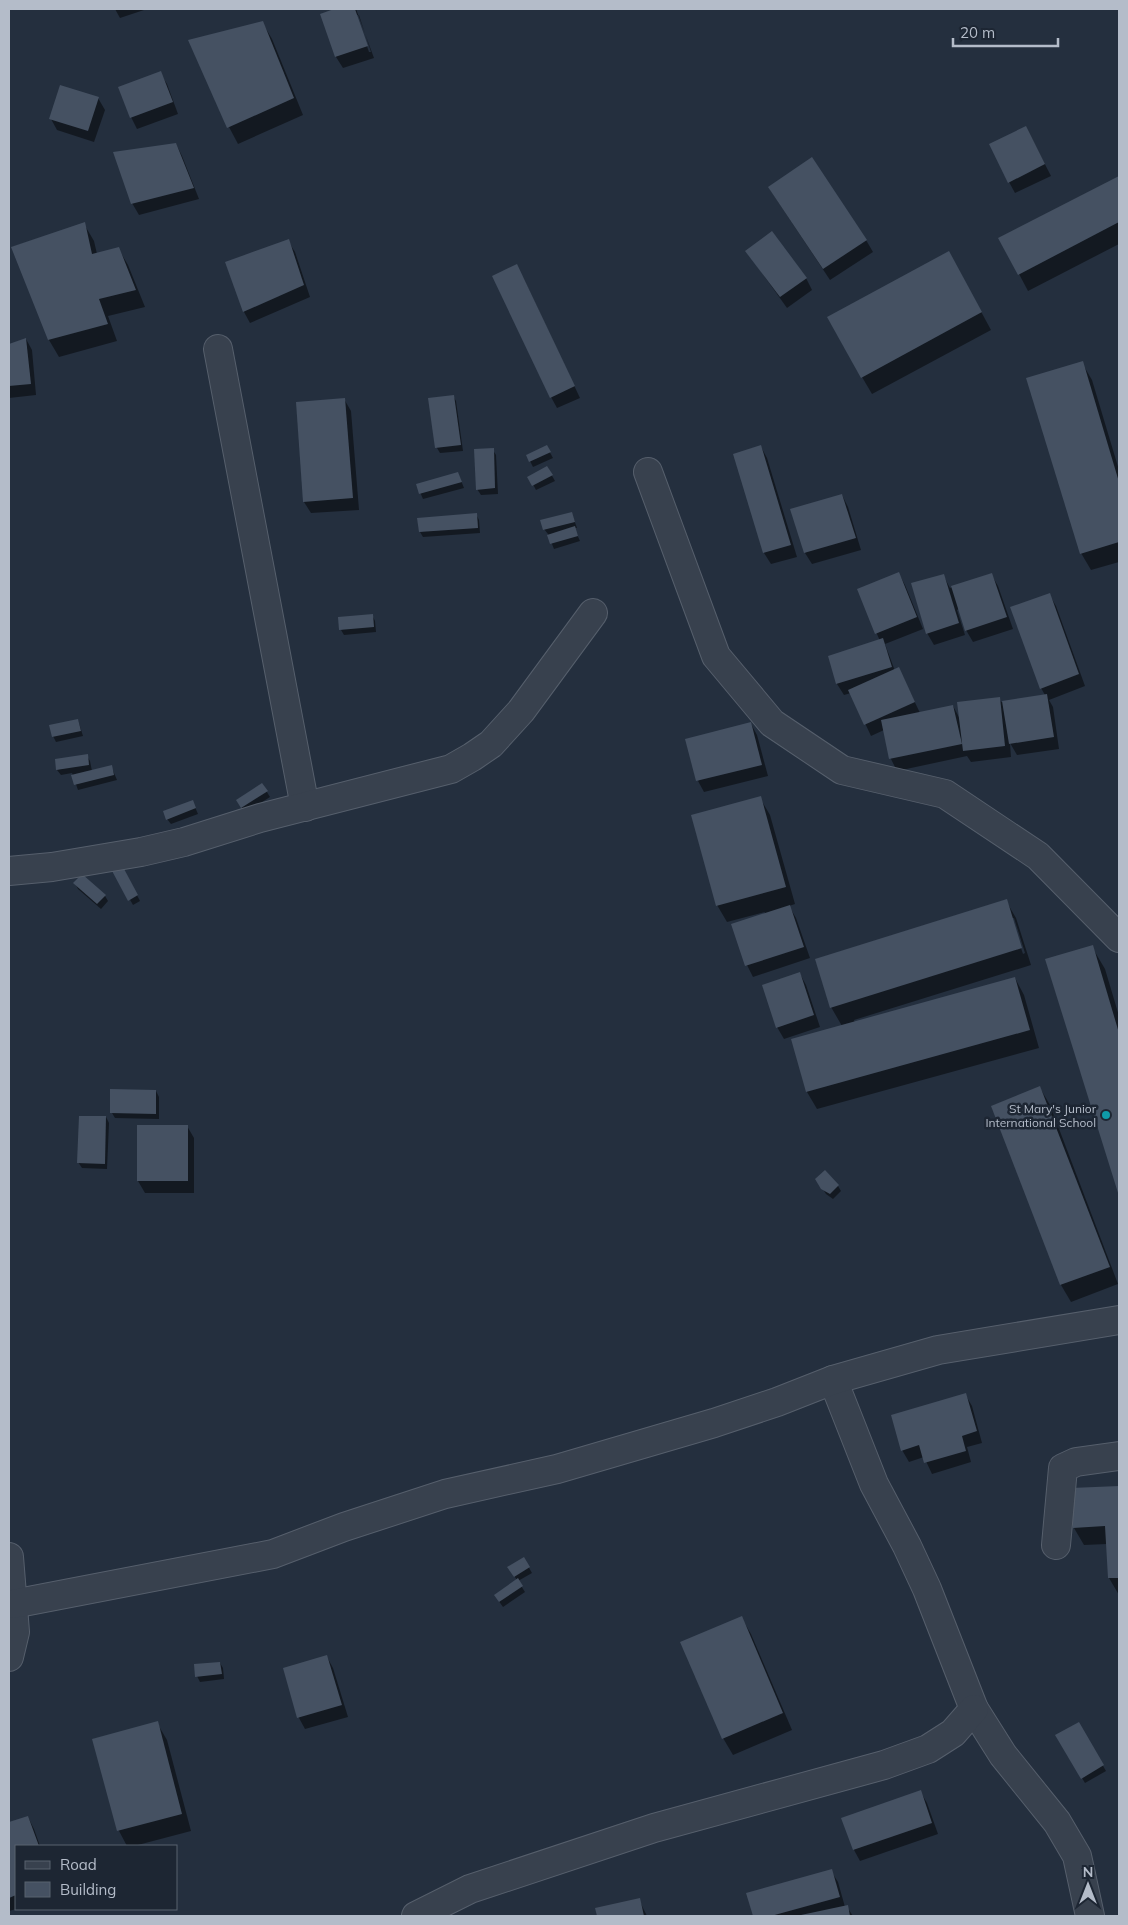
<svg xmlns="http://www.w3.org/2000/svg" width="1128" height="1925" viewBox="0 0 1128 1925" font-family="Mulish,sans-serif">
<rect width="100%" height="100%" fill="#242f3e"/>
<g fill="#0007" fill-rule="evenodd">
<path d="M 115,9 L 147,9 L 120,18 Z"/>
<path d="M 338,9 L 356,9 L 374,58 L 343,68 L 336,57 L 322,14 ZM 356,15 L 359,15 L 371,52 L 369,52 Z"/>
<path d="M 262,22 L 272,39 L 303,115 L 238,144 L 229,127 Z"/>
<path d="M 160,73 L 167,84 L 178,114 L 137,129 L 131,117 Z"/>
<path d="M 98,98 L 105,110 L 94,142 L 57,130 L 51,119 Z"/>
<path d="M 1032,139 L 1051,176 L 1015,193 L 1009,182 Z"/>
<path d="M 176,144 L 182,156 L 199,199 L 139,215 L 132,203 Z"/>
<path d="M 1119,177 L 1119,244 L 1028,291 L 1000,238 Z"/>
<path d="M 769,188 L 866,240 L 873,252 L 830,280 Z"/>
<path d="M 84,224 L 94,241 L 97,254 L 118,248 L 128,265 L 145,307 L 108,316 L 117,341 L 59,357 L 49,340 L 12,247 Z"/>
<path d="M 288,241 L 295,252 L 310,297 L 250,323 L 244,312 L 226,263 Z"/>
<path d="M 747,252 L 806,278 L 812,290 L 787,308 Z"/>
<path d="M 958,269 L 991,330 L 872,394 L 862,377 Z"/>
<path d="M 523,277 L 580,398 L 557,408 L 551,397 Z"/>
<path d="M 26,339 L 32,350 L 36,395 L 9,398 L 9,345 Z"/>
<path d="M 1082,363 L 1092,380 L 1119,470 L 1119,562 L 1091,570 L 1081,553 Z"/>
<path d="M 453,396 L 456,401 L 463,451 L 440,453 L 437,448 L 430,399 Z"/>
<path d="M 344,399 L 351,411 L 359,510 L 311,513 L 304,502 Z"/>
<path d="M 547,447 L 553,458 L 533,467 L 527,455 Z"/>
<path d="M 761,447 L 767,458 L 797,557 L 771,564 L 764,553 Z"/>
<path d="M 493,450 L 496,455 L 498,494 L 481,495 L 477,489 Z"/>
<path d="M 547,467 L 555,481 L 536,490 L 529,477 Z"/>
<path d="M 458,473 L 464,488 L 423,499 L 417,485 Z"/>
<path d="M 842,495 L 848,507 L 861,550 L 812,564 L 805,553 Z"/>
<path d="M 476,514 L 479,520 L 480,533 L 423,537 L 420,532 Z"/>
<path d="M 572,514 L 577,528 L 574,528 L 580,541 L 554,549 L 548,534 L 544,529 Z"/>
<path d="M 899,574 L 905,585 L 923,629 L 885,644 L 895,671 L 899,669 L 920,713 L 953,706 L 960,719 L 999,698 L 1001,702 L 1045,695 L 1041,688 L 1049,594 L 1056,606 L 1085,686 L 1049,700 L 1053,707 L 1059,749 L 1017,755 L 1010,743 L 1011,757 L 971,762 L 967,756 L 897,771 L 891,759 L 884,730 L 871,736 L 851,693 L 844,695 L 837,684 L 829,657 L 880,641 L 858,590 Z"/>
<path d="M 991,574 L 998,586 L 1013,629 L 973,642 L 966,630 L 959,609 L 957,610 L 965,635 L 934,645 L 927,633 L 943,575 L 950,588 Z"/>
<path d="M 372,615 L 375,621 L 376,632 L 344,635 L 341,630 Z"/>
<path d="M 78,720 L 83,736 L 56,742 L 53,736 Z"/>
<path d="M 751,724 L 757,735 L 768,776 L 704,792 L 698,781 Z"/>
<path d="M 87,756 L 90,761 L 92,771 L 111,766 L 117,780 L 78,790 L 72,773 L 61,775 L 57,770 Z"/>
<path d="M 262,784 L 270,797 L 245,813 L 237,800 Z"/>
<path d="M 760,798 L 770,815 L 795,904 L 789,906 L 796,918 L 810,958 L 753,977 L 747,965 L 765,912 L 727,922 L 717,905 Z"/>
<path d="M 195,807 L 198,814 L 171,824 L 167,819 Z"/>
<path d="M 123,868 L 140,901 L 133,905 L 113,870 Z"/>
<path d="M 75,883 L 105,896 L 108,901 L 101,909 L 78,889 Z"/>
<path d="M 1006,901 L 1016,918 L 1031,965 L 854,1020 L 855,1023 L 1015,978 L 1024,995 L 1039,1048 L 817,1109 L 807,1092 L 793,1040 L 842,1026 L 831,1007 ZM 1011,918 L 1014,918 L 1025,953 L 1023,954 Z"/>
<path d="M 1092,947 L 1105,969 L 1119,1016 L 1119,1193 L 1046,960 Z"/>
<path d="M 800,974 L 806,985 L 820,1027 L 784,1039 L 777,1027 Z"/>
<path d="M 1040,1088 L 1050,1105 L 1118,1284 L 1071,1302 L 1061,1285 L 992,1106 Z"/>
<path d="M 156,1091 L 159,1097 L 159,1119 L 115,1118 L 112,1113 Z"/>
<path d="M 106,1117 L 109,1123 L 107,1169 L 82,1168 L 78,1162 Z"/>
<path d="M 138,1126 L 187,1126 L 194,1138 L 194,1193 L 145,1193 L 138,1181 Z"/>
<path d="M 817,1179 L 838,1186 L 841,1191 L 833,1199 L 826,1194 Z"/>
<path d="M 965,1394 L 972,1406 L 982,1443 L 967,1447 L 971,1462 L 932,1474 L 924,1457 L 909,1462 L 902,1450 Z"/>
<path d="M 1119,1487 L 1119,1595 L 1109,1578 L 1107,1544 L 1084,1545 L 1074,1528 L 1072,1489 Z"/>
<path d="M 524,1559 L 532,1573 L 518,1581 L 525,1592 L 503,1607 L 498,1600 L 517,1580 L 512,1573 Z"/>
<path d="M 741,1617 L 751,1634 L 792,1730 L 733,1755 L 723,1738 Z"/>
<path d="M 327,1657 L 333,1668 L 348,1717 L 305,1729 L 299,1718 L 284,1669 Z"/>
<path d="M 220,1663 L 223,1668 L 224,1679 L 200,1682 L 197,1676 Z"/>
<path d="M 157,1723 L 167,1740 L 191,1831 L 134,1846 L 127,1846 L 119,1831 L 94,1739 Z"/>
<path d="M 1078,1723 L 1106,1771 L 1085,1783 L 1057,1736 Z"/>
<path d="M 920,1791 L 927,1803 L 938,1834 L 860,1861 L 854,1850 L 843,1819 Z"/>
<path d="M 28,1817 L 34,1829 L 40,1846 L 16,1846 L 16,1909 L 9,1911 L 9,1823 Z"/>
<path d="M 831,1871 L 838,1882 L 845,1907 L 847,1907 L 853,1916 L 754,1916 L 748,1894 Z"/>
<path d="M 639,1900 L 647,1916 L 598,1916 L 597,1909 Z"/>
</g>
<g fill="#455162">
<path d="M 334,9 L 355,9 L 368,46 L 335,57 L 320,14 Z"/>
<path d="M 263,21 L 294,98 L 227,128 L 188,40 Z"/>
<path d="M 161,71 L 173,102 L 130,118 L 118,87 Z"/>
<path d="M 60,85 L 99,97 L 88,131 L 49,119 Z"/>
<path d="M 1026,126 L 1045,164 L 1008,183 L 989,144 Z"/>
<path d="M 176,143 L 194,188 L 131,204 L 113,152 Z"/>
<path d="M 812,157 L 867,240 L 823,269 L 768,187 Z"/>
<path d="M 1119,176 L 1119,222 L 1018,275 L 998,238 Z"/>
<path d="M 85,222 L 92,254 L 119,247 L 136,290 L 99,299 L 108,324 L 48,340 L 11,247 Z"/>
<path d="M 772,231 L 807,278 L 780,297 L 745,251 Z"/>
<path d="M 289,239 L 304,285 L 243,312 L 225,262 Z"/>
<path d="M 949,251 L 982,312 L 861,378 L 827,317 Z"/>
<path d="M 517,264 L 575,386 L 550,398 L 492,276 Z"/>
<path d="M 26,338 L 31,384 L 9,386 L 9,344 Z"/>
<path d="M 1083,361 L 1119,482 L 1119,542 L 1080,554 L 1026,378 Z"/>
<path d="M 454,395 L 461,445 L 435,448 L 428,398 Z"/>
<path d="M 345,398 L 353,498 L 303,502 L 296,402 Z"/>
<path d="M 547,445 L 551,452 L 529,462 L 526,455 Z"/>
<path d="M 761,445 L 791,545 L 763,553 L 733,454 Z"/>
<path d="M 494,448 L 495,488 L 476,490 L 474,449 Z"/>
<path d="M 547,466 L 553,475 L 532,486 L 527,477 Z"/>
<path d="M 458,472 L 462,482 L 419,494 L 416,484 Z"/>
<path d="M 842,494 L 856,538 L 804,553 L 790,509 Z"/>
<path d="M 572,512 L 575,522 L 543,530 L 540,520 Z"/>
<path d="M 477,513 L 478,528 L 419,532 L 417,518 Z"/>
<path d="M 575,526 L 578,536 L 550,544 L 547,535 Z"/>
<path d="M 899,572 L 917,617 L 875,634 L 857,589 Z"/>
<path d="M 992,573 L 1007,617 L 965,631 L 951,586 Z"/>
<path d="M 944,574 L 959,623 L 926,634 L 911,583 Z"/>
<path d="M 1050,593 L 1079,674 L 1040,689 L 1010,607 Z"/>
<path d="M 373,614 L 374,627 L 339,630 L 338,617 Z"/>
<path d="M 883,638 L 892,667 L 836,684 L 828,656 Z"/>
<path d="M 899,667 L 915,702 L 864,725 L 848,690 Z"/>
<path d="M 1047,694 L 1054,737 L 1009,744 L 1002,701 Z"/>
<path d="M 1000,697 L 1005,746 L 963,751 L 957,702 Z"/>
<path d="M 953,705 L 962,744 L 889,759 L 881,720 Z"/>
<path d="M 78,719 L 81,731 L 52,737 L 49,725 Z"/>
<path d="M 751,722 L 762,765 L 696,781 L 685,739 Z"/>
<path d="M 88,754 L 89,765 L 56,770 L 55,759 Z"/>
<path d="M 112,765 L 114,775 L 74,785 L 71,775 Z"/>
<path d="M 262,783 L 268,791 L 241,808 L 236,800 Z"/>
<path d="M 761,796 L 786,887 L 716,906 L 691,815 Z"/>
<path d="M 193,800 L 196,808 L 166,820 L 163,811 Z"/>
<path d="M 123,867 L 138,895 L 128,901 L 111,869 Z"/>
<path d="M 82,874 L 106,895 L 97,904 L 73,883 Z"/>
<path d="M 1007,899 L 1022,948 L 830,1008 L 815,959 Z"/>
<path d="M 790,905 L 804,947 L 745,966 L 731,924 Z"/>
<path d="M 1093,945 L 1119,1033 L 1119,1196 L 1045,959 Z"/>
<path d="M 800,972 L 814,1015 L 776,1028 L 762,985 Z"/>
<path d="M 1015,977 L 1030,1030 L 806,1092 L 791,1039 Z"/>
<path d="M 1040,1086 L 1110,1267 L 1060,1285 L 991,1106 Z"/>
<path d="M 110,1089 L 156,1090 L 156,1114 L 110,1113 Z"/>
<path d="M 79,1116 L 106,1116 L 105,1164 L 77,1163 Z"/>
<rect x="137" y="1125" width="51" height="56"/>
<path d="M 825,1170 L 839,1185 L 830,1194 L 821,1189 L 815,1179 Z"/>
<path d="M 966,1393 L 977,1431 L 962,1436 L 966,1451 L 924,1463 L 919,1445 L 901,1451 L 891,1415 Z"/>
<path d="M 1119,1486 L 1119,1578 L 1108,1578 L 1105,1526 L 1073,1528 L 1071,1488 Z"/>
<path d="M 524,1557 L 530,1567 L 514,1577 L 507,1567 Z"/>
<path d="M 518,1578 L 523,1586 L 499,1602 L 494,1595 Z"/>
<path d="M 742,1616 L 783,1713 L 722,1739 L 680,1642 Z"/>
<path d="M 327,1655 L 342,1705 L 297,1718 L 283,1668 Z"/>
<path d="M 220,1662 L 222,1674 L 195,1677 L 194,1664 Z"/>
<path d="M 158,1721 L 182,1814 L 117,1831 L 92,1739 Z"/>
<path d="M 1079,1722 L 1104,1765 L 1081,1779 L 1055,1735 Z"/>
<path d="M 921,1790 L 932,1823 L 853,1850 L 841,1818 Z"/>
<path d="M 28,1816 L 39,1846 L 16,1846 L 16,1895 L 9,1898 L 9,1822 Z"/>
<path d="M 832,1869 L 840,1897 L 771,1916 L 753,1916 L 746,1893 Z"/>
<path d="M 640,1898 L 644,1916 L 597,1916 L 595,1908 Z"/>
<path d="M 848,1905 L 850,1916 L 802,1916 L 801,1915 Z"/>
</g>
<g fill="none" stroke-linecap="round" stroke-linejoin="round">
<g stroke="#565f6c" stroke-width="30">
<g id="minor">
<path d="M 218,349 L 305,807"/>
<path d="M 648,472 L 716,656 L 772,723 L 842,770 L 945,794 L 1038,856 L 1119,938"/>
<path d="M 9,871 L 52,867 L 141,852 L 184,842 L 260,818 L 451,769 L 472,757 L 491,744 L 521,711 L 593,613"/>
<path d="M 833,1380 L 874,1484 L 907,1546 L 927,1589 L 974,1709 L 1003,1755 L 1057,1822 L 1077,1856 L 1090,1916"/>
<path d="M 1056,1545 L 1063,1468 L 1076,1462 L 1119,1456"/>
<path d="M 9,1557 L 15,1632 L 9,1657"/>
<path d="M 13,1604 L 273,1554 L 344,1527 L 445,1494 L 557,1469 L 714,1423 L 777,1402 L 833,1380 L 938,1350 L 1119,1320"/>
<path d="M 416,1916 L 470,1889 L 654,1828 L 884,1765 L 928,1749 L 953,1733 L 974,1709"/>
</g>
</g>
<use href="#minor" stroke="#38414e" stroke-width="28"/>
</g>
<circle fill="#0f9aa8" stroke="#1d2633" stroke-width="2" cx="1106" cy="1115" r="5"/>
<g text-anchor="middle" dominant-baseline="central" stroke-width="5" stroke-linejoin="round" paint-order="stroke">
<g font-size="12" fill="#b4bcc9" stroke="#1d2633" text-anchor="end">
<text x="1096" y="1108">St Mary's Junior<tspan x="1096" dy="14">International School</tspan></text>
</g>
</g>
<rect width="1128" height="1925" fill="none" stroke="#b4bcc9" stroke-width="20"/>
<rect x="15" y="1845" width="162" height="65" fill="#1d2633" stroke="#59626f"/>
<rect x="25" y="1861" width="25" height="8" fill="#38414e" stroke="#59626f"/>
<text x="60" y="1870" font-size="15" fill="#b4bcc9">Road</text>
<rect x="25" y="1882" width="25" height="15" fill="#455162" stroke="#59626f"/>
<text x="60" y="1895" font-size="15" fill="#b4bcc9">Building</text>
<g transform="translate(1088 1885)" stroke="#1d2633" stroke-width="4" paint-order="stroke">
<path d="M0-4L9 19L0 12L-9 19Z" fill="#b4bcc9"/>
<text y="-8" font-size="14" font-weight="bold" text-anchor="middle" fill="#b4bcc9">N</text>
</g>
<path d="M953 38v8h105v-8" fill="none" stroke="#b4bcc9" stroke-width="2.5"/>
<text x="960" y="38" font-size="15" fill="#b4bcc9" stroke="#1d2633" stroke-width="4" paint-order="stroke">20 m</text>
</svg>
